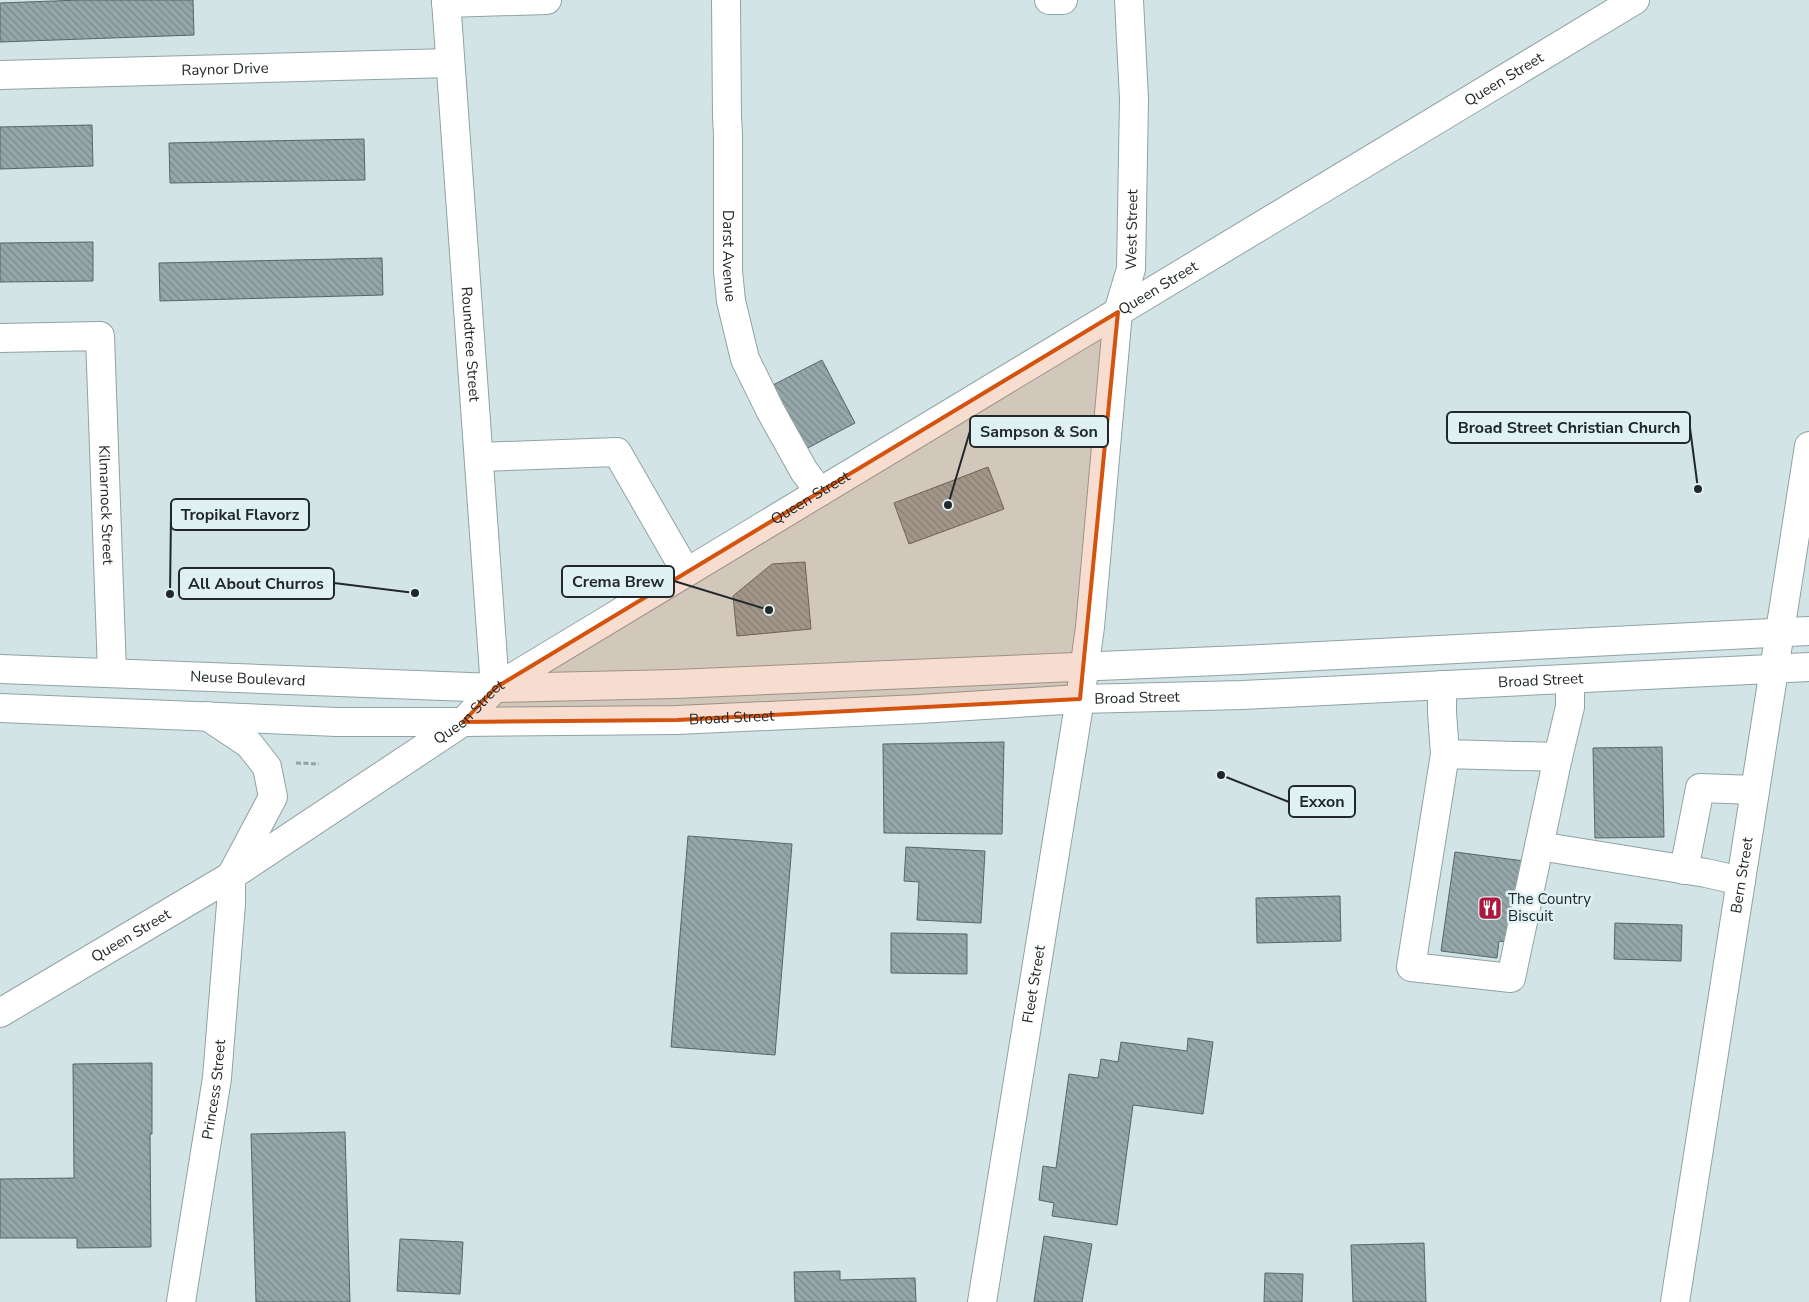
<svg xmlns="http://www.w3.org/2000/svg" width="1809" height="1302" viewBox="0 0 1809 1302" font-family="'Nunito Sans',sans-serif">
<defs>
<pattern id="building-back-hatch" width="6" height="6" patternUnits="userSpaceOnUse" patternTransform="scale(1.25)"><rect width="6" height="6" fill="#96a7a9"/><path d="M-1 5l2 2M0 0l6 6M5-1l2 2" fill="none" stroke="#7a888a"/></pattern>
</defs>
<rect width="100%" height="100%" fill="#d2e4e6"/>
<g fill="url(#building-back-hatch)" stroke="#576668">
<path d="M 80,0 L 193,0 L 194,35 L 0,42 L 0,3 Z"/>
<path d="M 92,125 L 93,166 L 0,169 L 0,127 Z"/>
<path d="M 364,139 L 365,180 L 170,183 L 169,143 Z"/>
<path d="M 93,242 L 93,281 L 0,282 L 0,243 Z"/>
<path d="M 382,258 L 383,295 L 160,301 L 159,263 Z"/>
<path d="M 822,360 L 855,423 L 804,450 L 771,386 Z"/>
<path d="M 988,467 L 1004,509 L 909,544 L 894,503 Z"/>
<path d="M 805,562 L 811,629 L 737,636 L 733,596 L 772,564 Z"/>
<path d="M 1004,742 L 1002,834 L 884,833 L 883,744 Z"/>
<path d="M 1662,747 L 1664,837 L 1595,838 L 1593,748 Z"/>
<path d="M 688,836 L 792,844 L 775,1055 L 671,1047 Z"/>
<path d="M 906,847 L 985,851 L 981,923 L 917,920 L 919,882 L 904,881 Z"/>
<path d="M 1455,852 L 1524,861 L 1513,943 L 1499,941 L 1497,958 L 1441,951 Z"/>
<path d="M 1340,896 L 1341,941 L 1257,943 L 1256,898 Z"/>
<path d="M 1615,923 L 1682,925 L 1681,961 L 1614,959 Z"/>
<path d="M 891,933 L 967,934 L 967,974 L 891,973 Z"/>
<path d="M 1188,1038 L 1213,1042 L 1203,1114 L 1133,1105 L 1117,1225 L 1052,1216 L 1054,1203 L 1039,1200 L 1043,1166 L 1056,1168 L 1069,1074 L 1098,1078 L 1101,1059 L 1118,1062 L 1121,1042 L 1187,1051 Z"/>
<path d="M 152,1063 L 152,1134 L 150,1134 L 151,1247 L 77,1248 L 77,1238 L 0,1238 L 0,1179 L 74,1178 L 73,1064 Z"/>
<path d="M 345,1132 L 350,1302 L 256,1302 L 251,1134 Z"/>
<path d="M 1044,1236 L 1092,1244 L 1082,1302 L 1034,1302 Z"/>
<path d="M 400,1239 L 463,1242 L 460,1294 L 397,1291 Z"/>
<path d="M 1424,1243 L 1426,1302 L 1353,1302 L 1351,1245 Z"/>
<path d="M 840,1271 L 840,1280 L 915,1278 L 916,1302 L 795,1302 L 794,1272 Z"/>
<path d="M 1265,1273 L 1303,1274 L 1302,1302 L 1264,1302 Z"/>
</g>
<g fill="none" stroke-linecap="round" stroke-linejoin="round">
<g stroke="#91a2a4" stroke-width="30">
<g id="minor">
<path id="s1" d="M 446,0 L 495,688"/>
<path id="s2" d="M 726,0 L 727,116 L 728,135 L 728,271 L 731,301 L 745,359 L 770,410 L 804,471 L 820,492"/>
<path d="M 1049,0 L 1063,0"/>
<path d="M 446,3 L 547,0"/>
<path id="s3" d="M 0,75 L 450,63"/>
<path id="s4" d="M 0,338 L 100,336 L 112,672"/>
<path d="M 479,457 L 617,452 L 686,572"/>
<path d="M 1442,685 L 1442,712 L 1445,754 L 1411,967 L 1511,978 L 1558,757 L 1445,754"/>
<path d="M 1558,757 L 1570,707 L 1570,679"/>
<path d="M 1539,846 L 1706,873 L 1741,881"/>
<path d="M 1684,870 L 1700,788 L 1755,790"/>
<path id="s5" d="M 0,1013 L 231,876 L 463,722 L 495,688 L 1635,0"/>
<path id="s6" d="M 181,1302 L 217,1078 L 231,904 L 231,876"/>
<path id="s7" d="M 982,1302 L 1080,699 L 1090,627 L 1118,312 L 1131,269 L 1134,99 L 1129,0"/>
<path id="s8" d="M 1675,1302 L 1809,446"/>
</g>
</g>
<g stroke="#91a2a4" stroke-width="30">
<g id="major">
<path id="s9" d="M 0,669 L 495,688 L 675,684 L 1241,660 L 1809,631"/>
<path id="s10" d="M 0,708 L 337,722 L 463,722 L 677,720 L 920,709 L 1080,699 L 1243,695 L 1809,667"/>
<path d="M 207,716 L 249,744 L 267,767 L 273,797 L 231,876"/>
</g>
</g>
<path stroke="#94a1a3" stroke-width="3" stroke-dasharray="5 2.5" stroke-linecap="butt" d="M 296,763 L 319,764"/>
<use href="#minor" stroke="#fff" stroke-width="28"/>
<use href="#major" stroke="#fff" stroke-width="28"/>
</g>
<path fill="#d4540f" fill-opacity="0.2" stroke="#d4540f" stroke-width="4" stroke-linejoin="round" d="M 1118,312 L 1080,699 L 677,720 L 463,722 L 495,688 Z"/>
<defs>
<g id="restaurant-square" transform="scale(1.25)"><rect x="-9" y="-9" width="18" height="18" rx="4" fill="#ad183d" stroke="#dff1f3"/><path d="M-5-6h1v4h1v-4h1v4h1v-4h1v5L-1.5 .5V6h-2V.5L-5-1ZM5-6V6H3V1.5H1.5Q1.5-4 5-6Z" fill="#fff"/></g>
</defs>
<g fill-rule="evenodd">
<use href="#restaurant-square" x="1490" y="908"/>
</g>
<g text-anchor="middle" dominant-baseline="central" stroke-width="5" stroke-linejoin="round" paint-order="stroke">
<g font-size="15" fill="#222829" stroke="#dff1f3">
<text stroke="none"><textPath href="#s3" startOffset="225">Raynor Drive</textPath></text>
<text stroke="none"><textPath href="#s5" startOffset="1772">Queen Street</textPath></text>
<text stroke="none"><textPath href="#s7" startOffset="1084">West Street</textPath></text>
<text stroke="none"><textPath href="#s2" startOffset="256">Darst Avenue</textPath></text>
<text stroke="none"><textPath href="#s5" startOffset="1368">Queen Street</textPath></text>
<text stroke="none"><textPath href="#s1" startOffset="345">Roundtree Street</textPath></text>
<text stroke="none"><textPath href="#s5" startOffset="962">Queen Street</textPath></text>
<text stroke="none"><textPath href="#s4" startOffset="269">Kilmarnock Street</textPath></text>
<text stroke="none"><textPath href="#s9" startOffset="248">Neuse Boulevard</textPath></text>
<text stroke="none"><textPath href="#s10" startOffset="1542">Broad Street</textPath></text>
<text stroke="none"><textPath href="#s10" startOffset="1138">Broad Street</textPath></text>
<text stroke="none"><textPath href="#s5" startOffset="558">Queen Street</textPath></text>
<text stroke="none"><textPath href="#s10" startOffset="732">Broad Street</textPath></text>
<text stroke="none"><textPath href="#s8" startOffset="432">Bern Street</textPath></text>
<text stroke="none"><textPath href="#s5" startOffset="152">Queen Street</textPath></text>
<text stroke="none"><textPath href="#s7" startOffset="322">Fleet Street</textPath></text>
<text stroke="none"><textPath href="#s6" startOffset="215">Princess Street</textPath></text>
</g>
<g font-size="15" fill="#222829" stroke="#dff1f3" text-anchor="start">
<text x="1508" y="899">The Country<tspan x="1508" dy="17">Biscuit</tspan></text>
</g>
</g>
<path fill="none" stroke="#222829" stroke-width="2" d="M1698 489L1690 428M948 505L970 431M170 594L171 515M769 610L674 581M415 593L334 583M1221 775L1289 802"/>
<g fill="#222829" stroke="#dff1f3" stroke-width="2">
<circle cx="1698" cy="489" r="5"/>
<circle cx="948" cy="505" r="5"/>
<circle cx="170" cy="594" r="5"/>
<circle cx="769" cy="610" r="5"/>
<circle cx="415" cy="593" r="5"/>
<circle cx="1221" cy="775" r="5"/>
</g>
<g fill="#dff1f3" stroke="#222829" stroke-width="2">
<rect x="1447" y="412" width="243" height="31" rx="5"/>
<rect x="970" y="416" width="138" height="31" rx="5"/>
<rect x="171" y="499" width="138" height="31" rx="5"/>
<rect x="562" y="566" width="112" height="31" rx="5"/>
<rect x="179" y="568" width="155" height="31" rx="5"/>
<rect x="1289" y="786" width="66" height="31" rx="5"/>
</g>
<g font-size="16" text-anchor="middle" font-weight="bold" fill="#222829">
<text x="1569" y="433">Broad Street Christian Church</text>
<text x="1039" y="437">Sampson &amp; Son</text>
<text x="240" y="520">Tropikal Flavorz</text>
<text x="618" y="587">Crema Brew</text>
<text x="256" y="589">All About Churros</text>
<text x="1322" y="807">Exxon</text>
</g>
</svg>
